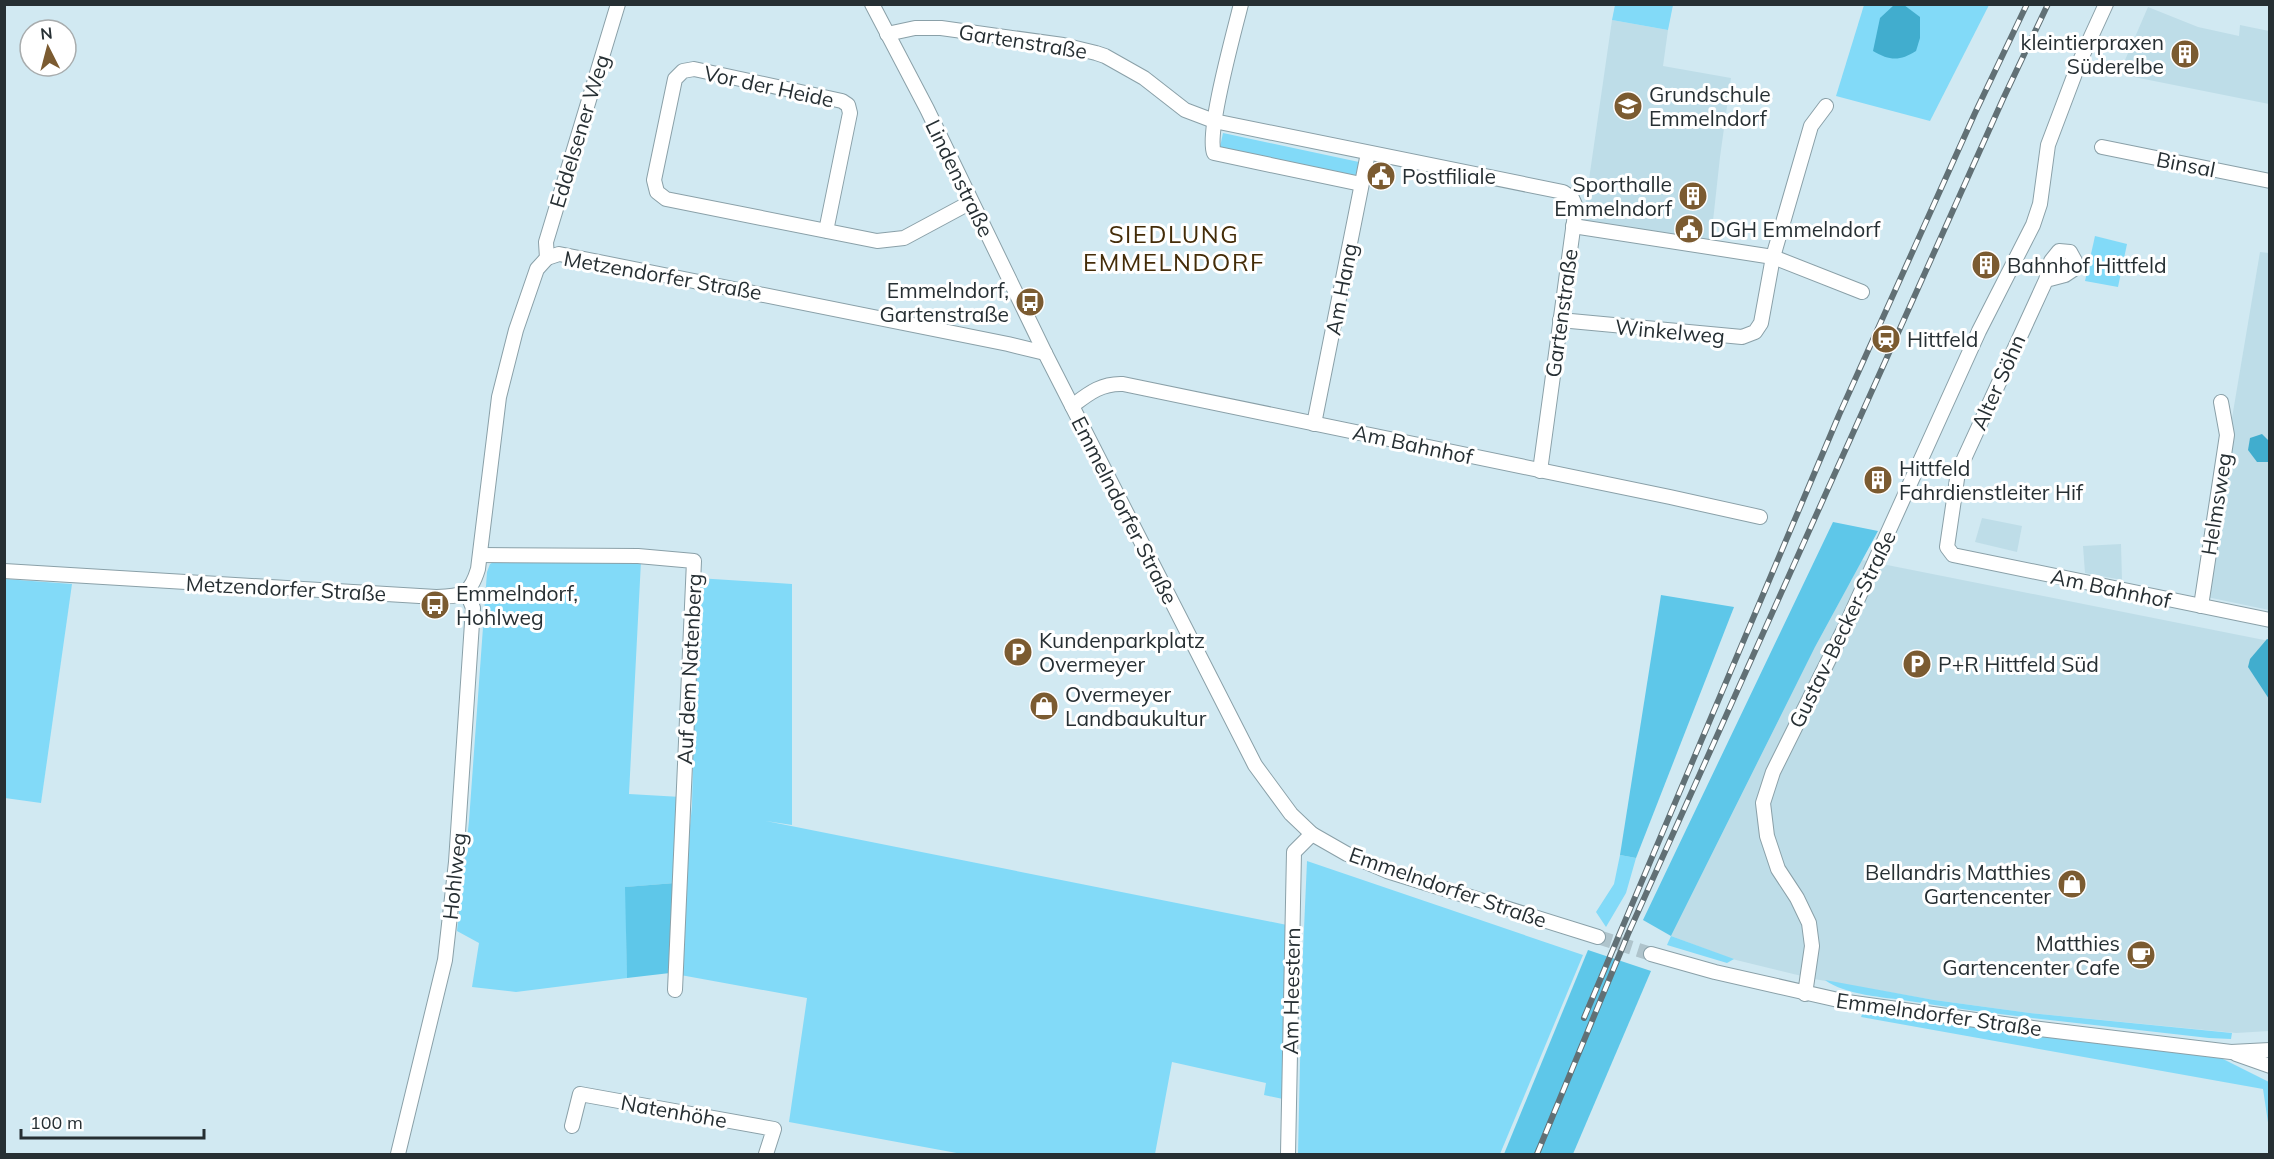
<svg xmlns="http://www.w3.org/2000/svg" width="2274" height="1159" viewBox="0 0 2274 1159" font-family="Mulish,sans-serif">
<rect width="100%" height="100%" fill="#d1e9f2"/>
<g fill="#bedde8">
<path d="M 2148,7 L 2198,27 L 2239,36 L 2240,25 L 2269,31 L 2269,104 L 2119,74 Z"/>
<path d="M 1612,20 L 1668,30 L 1663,66 L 1731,78 L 1720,157 L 1711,239 L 1583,221 Z"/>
<path d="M 2260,252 L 2269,253 L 2269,610 L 2202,596 Z"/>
<path d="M 1982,518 L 2022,526 L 2017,552 L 1975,542 Z"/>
<path d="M 2121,544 L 2122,580 L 2085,573 L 2083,546 Z"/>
<path d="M 1862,560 L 2269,641 L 2269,1031 L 2236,1033 L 2030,1013 L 1934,1000 L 1814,979 L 1732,959 L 1671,936 L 1815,647 Z"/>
</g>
<g fill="#82daf8">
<path d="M 1615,5 L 1673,5 L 1668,30 L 1612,20 Z"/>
<path d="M 1864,5 L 1989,5 L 1930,121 L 1836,96 Z"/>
<path d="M 1223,133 L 1359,162 L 1356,176 L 1220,147 Z"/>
<path d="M 2095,236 L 2127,244 L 2118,287 L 2085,281 Z"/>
<path d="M 501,558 L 641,561 L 629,794 L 681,797 L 675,883 L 626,887 L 627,978 L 516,992 L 472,987 L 479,943 L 457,931 L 469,821 L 487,572 L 490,564 Z"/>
<path d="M 697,578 L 792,584 L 792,825 L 766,821 L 1287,925 L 1283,1099 L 1264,1095 L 1266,1083 L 1172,1062 L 1155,1154 L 962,1154 L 789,1122 L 807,998 L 675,974 L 692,806 Z"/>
<path d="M 5,579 L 72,584 L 41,803 L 5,798 Z"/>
<path d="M 1620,855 L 1636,858 L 1626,893 L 1606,927 L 1596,912 L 1614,884 Z"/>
<path d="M 1307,861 L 1583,955 L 1500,1154 L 1298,1154 L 1302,974 Z"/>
<path d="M 1671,936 L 1734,959 L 1727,963 L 1667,945 Z"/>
<path d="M 1825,980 L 1934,1000 L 2030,1013 L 2232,1033 L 2231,1039 L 2209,1038 C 2109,1026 2008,1017 1909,1001 C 1884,997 1845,995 1825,980 Z"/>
<path d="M 1863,1012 L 2221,1058 L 2269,1082 L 2269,1129 L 2263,1089 L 1861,1017 Z"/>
</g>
<g fill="#5ec7e9">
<path d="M 1833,522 L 1878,531 L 1815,647 L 1671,936 L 1643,920 Z"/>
<path d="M 1661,595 L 1734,607 L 1636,858 L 1620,855 Z"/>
<path d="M 675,883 L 670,973 L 627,978 L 625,887 Z"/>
<path d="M 1588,950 L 1651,971 L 1573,1154 L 1504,1154 Z"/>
</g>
<g fill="#41adce">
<path d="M 1894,5 L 1904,5 L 1920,17 L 1920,38 L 1916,51 C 1900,61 1890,61 1873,51 L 1880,18 Z"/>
<path d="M 2262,434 L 2269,441 L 2269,462 L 2257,462 L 2248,450 L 2250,438 Z"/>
<path d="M 2267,639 L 2270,640 L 2269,699 L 2248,667 L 2250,659 Z"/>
</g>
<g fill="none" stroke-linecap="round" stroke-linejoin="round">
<path stroke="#afc4cc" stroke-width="14" stroke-dasharray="14 7" stroke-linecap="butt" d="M 1598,937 L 1651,954"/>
<g stroke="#8aa0a8" stroke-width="16">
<g id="minor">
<path d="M 872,4 L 927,109 L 1045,353 L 1255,765 L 1291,814 L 1312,834 L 1347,854 L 1387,871 L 1598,937"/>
<path d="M 1241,4 C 1234,33 1206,132 1214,153 L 1361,184"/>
<path d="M 887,34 L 915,28 L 941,28 L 1063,45 L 1096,53 L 1105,56 L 1144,78 L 1185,110 L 1214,121 L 1563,192 L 1572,198 L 1576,207 L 1540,471"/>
<path d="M 2102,147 L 2270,181"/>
<path d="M 1573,226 L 1773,257 L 1862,292"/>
<path d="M 826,231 L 850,113 L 848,105 L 842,101 L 694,69 L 683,71 L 675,79 L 654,180 L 657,192 L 666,199 L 877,241 L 904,238 L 971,202"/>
<path d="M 547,258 L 546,242 L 618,4"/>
<path d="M 2046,280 L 2065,275 L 2074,269 L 2075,261 L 2070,252 L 2059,251 L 2051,261 L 2046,280 L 1958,472 L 1947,547 L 1953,555 L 2270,620"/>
<path d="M 1560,320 L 1742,337 L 1755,332 L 1761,323 L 1773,257 L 1811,126 L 1826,106"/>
<path d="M 1072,406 C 1088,394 1101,383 1123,384 L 1670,497 L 1760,517"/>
<path d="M 1314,424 L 1368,153"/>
<path d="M 480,555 L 638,556 L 694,561 L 675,990"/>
<path d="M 4,571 L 436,597 C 462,596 470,596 478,569 L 499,397 L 516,330 L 537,269 L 547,258 L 559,254 L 1008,344 L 1045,353"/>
<path d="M 2201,606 L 2227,435 L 2221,402"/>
<path d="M 1651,954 L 1715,972 L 1847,1002 L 2040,1029 L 2231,1052 L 2270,1050"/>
<path d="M 1805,994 L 1812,946 L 1809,923 L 1797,898 L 1778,869 L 1767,836 L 1763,803 L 1773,772 L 1847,623 L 1979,331 L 2033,225 L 2040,204 L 2048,145 L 2079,63 L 2106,4"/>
<path d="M 2236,1054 L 2270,1066"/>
<path d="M 572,1126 L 580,1094 L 774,1129 L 766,1154"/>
<path d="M 398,1154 L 445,960 L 456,862 L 473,608 L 467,593"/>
<path d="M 1288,1154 L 1294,852 L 1312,834"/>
</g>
</g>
<use href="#minor" stroke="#fff" stroke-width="14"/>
<g stroke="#617075" stroke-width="6">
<g id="rail">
<path d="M 1584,1018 L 1839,415 L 1975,113 L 2027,4"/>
<path d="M 1537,1154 L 1628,934 L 2003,99 L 2048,4"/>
</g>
</g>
<use href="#rail" stroke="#fff" stroke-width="4" stroke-dasharray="11" stroke-linecap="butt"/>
</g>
<defs>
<g id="building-disc" transform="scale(1.5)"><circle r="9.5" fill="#7b5b31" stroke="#fff"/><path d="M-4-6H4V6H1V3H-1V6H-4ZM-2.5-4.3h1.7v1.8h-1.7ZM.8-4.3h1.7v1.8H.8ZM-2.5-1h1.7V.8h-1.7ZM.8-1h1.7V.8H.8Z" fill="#fff"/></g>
<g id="school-disc" transform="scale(1.5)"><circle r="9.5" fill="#7b5b31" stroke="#fff"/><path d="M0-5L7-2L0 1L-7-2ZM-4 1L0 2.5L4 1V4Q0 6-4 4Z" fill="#fff"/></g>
<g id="civic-disc" transform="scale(1.5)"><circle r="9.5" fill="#7b5b31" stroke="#fff"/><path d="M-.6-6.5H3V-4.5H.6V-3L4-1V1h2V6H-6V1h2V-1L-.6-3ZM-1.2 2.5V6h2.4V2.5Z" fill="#fff"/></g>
<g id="bus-disc" transform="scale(1.5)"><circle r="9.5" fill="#7b5b31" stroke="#fff"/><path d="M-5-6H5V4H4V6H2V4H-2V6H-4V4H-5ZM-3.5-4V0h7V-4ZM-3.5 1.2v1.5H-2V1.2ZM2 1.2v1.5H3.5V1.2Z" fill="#fff"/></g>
<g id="station-disc" transform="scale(1.5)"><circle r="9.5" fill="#7b5b31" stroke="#fff"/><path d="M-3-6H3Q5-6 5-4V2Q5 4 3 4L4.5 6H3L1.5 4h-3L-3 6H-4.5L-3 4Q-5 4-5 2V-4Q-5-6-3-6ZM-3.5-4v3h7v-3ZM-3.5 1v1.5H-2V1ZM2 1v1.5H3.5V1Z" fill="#fff"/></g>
<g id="parking-disc" transform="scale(1.5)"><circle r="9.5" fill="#7b5b31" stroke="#fff"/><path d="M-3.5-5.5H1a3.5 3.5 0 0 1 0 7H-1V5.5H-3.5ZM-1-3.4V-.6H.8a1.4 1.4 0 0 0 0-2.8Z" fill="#fff"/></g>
<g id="shop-disc" transform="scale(1.5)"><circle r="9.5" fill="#7b5b31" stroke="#fff"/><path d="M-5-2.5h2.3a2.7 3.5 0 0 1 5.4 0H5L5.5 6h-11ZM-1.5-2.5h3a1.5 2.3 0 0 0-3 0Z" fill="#fff"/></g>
<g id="cafe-disc" transform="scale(1.5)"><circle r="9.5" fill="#7b5b31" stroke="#fff"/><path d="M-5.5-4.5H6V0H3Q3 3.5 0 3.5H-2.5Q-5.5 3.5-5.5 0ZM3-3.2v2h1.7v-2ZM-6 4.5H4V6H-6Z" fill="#fff"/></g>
</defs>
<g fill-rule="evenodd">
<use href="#building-disc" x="2185" y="54"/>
<use href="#school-disc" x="1628" y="106"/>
<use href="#civic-disc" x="1381" y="176"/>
<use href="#building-disc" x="1693" y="196"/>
<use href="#civic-disc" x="1689" y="229"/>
<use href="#building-disc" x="1986" y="265"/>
<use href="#bus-disc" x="1030" y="302"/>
<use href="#station-disc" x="1886" y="339"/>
<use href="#building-disc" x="1878" y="480"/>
<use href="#bus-disc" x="435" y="605"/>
<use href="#parking-disc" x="1018" y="652"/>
<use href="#parking-disc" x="1917" y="664"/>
<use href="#shop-disc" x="1044" y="706"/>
<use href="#shop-disc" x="2072" y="884"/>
<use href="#cafe-disc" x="2141" y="955"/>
</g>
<g text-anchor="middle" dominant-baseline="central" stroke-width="6" stroke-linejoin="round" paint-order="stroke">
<g font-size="21" fill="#262f33" stroke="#fff">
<text transform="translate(1023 41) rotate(9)">Gartenstraße</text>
<text transform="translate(769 86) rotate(12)">Vor der Heide</text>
<text transform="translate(579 131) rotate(-73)">Eddelsener Weg</text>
<text transform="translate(2186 164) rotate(11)">Binsal</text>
<text transform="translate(960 178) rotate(64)">Lindenstraße</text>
<text transform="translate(663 275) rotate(10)">Metzendorfer Straße</text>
<text transform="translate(1341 289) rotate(-79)">Am Hang</text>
<text transform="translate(1561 313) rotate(-82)">Gartenstraße</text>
<text transform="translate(1670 331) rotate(5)">Winkelweg</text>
<text transform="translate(1998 382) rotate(-66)">Alter Söhn</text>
<text transform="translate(1413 444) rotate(12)">Am Bahnhof</text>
<text transform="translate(2216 504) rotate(-81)">Helmsweg</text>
<text transform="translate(1125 510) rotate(63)">Emmelndorfer Straße</text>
<text transform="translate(286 588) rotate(3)">Metzendorfer Straße</text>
<text transform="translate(2111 588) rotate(12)">Am Bahnhof</text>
<text transform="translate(1842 629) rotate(-64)">Gustav-Becker-Straße</text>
<text transform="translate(689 669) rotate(-87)">Auf dem Natenberg</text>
<text transform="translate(454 876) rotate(-84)">Hohlweg</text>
<text transform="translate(1448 887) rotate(19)">Emmelndorfer Straße</text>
<text transform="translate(1291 991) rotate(-89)">Am Heestern</text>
<text transform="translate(1939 1014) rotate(8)">Emmelndorfer Straße</text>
<text transform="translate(674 1111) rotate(10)">Natenhöhe</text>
</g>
<g font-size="21" fill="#262f33" stroke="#fff" text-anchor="start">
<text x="2164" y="42" text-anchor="end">kleintierpraxen<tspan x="2164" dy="24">Süderelbe</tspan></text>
<text x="1649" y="94">Grundschule<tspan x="1649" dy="24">Emmelndorf</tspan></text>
<text x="1402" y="176">Postfiliale</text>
<text x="1672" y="184" text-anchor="end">Sporthalle<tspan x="1672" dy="24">Emmelndorf</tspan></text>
<text x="1710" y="229">DGH Emmelndorf</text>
<text x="2007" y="265">Bahnhof Hittfeld</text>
<text x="1009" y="290" text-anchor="end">Emmelndorf,<tspan x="1009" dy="24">Gartenstraße</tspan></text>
<text x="1907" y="339">Hittfeld</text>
<text x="1899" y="468">Hittfeld<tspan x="1899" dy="24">Fahrdienstleiter Hif</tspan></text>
<text x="456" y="593">Emmelndorf,<tspan x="456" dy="24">Hohlweg</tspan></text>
<text x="1039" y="640">Kundenparkplatz<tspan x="1039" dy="24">Overmeyer</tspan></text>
<text x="1938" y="664">P+R Hittfeld Süd</text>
<text x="1065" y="694">Overmeyer<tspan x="1065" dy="24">Landbaukultur</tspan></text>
<text x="2051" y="872" text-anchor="end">Bellandris Matthies<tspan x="2051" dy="24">Gartencenter</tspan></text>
<text x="2120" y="943" text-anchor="end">Matthies<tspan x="2120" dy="24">Gartencenter Cafe</tspan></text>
</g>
<g font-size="24" letter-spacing="1.5" fill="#442c08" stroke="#fff">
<text x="1174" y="234">SIEDLUNG<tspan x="1174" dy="28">EMMELNDORF</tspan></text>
</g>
</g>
<rect width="2274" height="1159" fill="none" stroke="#262f33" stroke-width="12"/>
<g transform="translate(48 48) rotate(354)"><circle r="28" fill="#ffffff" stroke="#a8acad" stroke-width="1.5"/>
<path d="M0-4.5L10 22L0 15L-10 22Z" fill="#7b5b31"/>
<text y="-9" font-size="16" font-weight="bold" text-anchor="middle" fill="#262f33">N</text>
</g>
<path d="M21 1129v9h183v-9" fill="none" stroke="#262f33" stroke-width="3"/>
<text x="30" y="1129" font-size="18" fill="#262f33" stroke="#ffffff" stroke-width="4.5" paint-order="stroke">100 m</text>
</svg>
